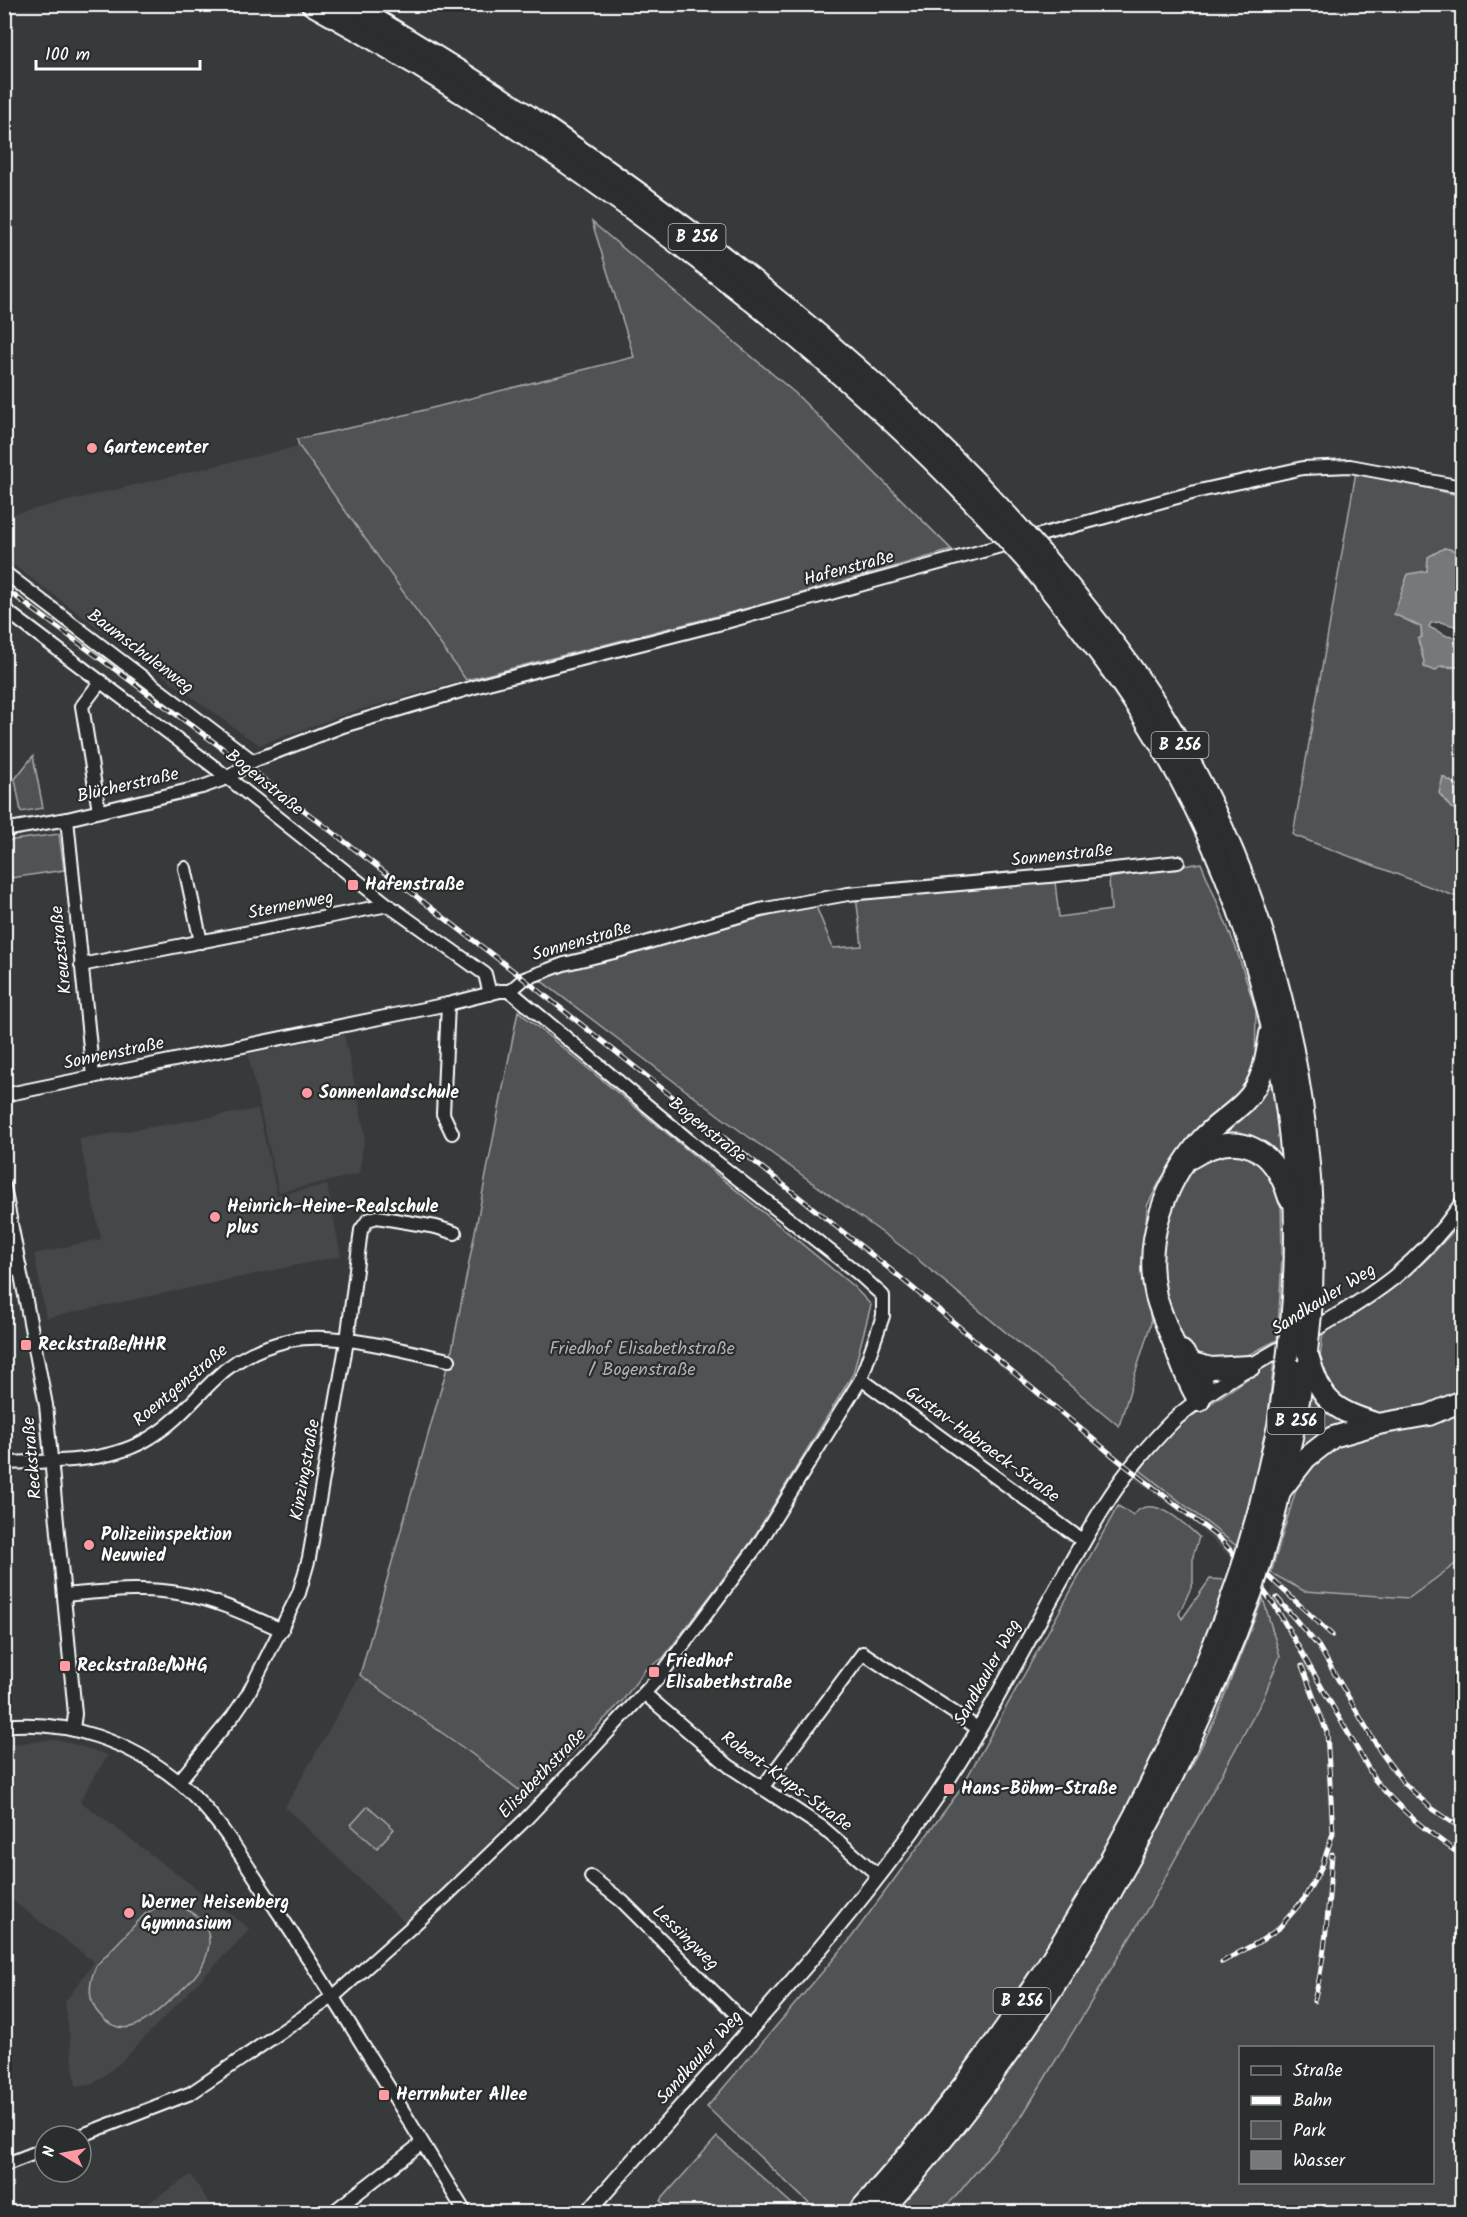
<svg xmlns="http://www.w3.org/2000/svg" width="1467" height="2217" viewBox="0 0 1467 2217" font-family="Kalam,sans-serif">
<rect width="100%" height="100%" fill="#373a3b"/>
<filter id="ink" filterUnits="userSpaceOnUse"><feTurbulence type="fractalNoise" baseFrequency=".0167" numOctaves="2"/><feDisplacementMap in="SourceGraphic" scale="12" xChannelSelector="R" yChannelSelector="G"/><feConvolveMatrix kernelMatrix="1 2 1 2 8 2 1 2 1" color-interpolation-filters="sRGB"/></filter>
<g filter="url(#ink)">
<g fill="#444748" fill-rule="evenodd">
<path d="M 299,446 L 466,680 L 349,713 L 260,745 L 244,735 L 5,559 L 5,516 Z"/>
<path d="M 344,1034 L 365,1133 L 359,1174 L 279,1192 L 248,1054 Z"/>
<path d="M 258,1109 L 277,1195 L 327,1185 L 341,1256 L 46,1318 L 34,1254 L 101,1239 L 79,1139 Z"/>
<path d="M 1140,1469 L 1238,1547 L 1234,1561 L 1192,1521 L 1134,1479 Z"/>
<path d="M 1462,1549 L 1462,2212 L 940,2212 L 957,2195 L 1151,1903 L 1263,1699 L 1280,1656 L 1266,1607 L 1277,1576 L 1304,1591 L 1409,1598 L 1456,1565 ZM 1240,2048 L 1432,2048 L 1432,2182 L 1240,2182 Z"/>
<path d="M 360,1675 L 472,1754 L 528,1797 L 487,1845 L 407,1925 L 285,1807 Z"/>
<path d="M 57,1739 L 108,1755 L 80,1801 L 250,1929 L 120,2063 L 93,2084 L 76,2087 L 65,2002 L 94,1962 L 5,1895 L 4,1745 Z"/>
<path d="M 191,2175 L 215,2212 L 115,2212 L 145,2205 Z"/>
</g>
<g fill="#505354" stroke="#a8a9aa" stroke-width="1.5">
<path d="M 592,222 L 795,393 L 952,550 L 760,605 L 466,680 L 299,446 L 297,439 L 377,422 L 634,357 Z"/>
<path d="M 1356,472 L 1462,496 L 1462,552 L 1444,548 C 1439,555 1430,563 1427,570 C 1423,579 1419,653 1423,658 C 1432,668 1450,668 1462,667 L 1462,788 L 1443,777 L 1451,808 L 1462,811 L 1462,899 L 1293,835 Z"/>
<path d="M 33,756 L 43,808 L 21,812 L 15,779 Z"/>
<path d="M 59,834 L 64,870 L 11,878 L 6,841 Z"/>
<path d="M 1201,863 L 1236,948 L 1256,1011 L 1255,1069 L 1230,1106 L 1185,1147 L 1161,1179 L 1147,1206 L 1144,1263 L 1151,1323 L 1119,1426 L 905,1249 L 721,1117 L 536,977 L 815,904 L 833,948 L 862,946 L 856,896 L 1055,882 L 1059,917 L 1111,910 L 1109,878 Z"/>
<path d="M 518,1011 L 853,1286 L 871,1305 L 853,1374 L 751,1542 L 663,1658 L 645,1670 L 623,1700 L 528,1797 L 472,1754 L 360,1675 L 452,1350 Z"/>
<path d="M 1270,1062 L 1284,1171 L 1278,1163 L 1205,1146 Z"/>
<path d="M 1229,1150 L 1262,1160 L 1281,1194 L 1282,1257 L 1278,1332 L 1277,1340 L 1250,1354 L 1224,1362 L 1209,1364 L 1183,1346 L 1164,1302 L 1160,1244 L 1165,1218 L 1191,1167 Z"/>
<path d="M 1462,1220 L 1462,1393 L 1439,1403 L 1399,1414 L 1371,1415 L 1335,1399 L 1319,1367 L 1323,1332 C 1376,1304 1426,1267 1462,1220 Z"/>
<path d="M 1274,1361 L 1269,1407 L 1269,1424 L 1258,1476 L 1238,1547 L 1140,1470 L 1158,1446 L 1176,1427 Z"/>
<path d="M 1312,1385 L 1350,1420 L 1298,1462 Z"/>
<path d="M 1462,1407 L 1462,1549 L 1458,1562 L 1409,1598 L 1304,1591 L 1271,1573 L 1298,1483 L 1328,1446 Z"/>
<path d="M 1118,1506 L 1133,1515 C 1152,1492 1184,1523 1199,1537 L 1193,1556 L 1193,1583 L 1179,1614 L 1182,1619 L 1210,1579 L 1227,1580 L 1215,1614 L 1218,1617 L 1127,1813 L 1073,1908 L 1027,1980 L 968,2066 L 908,2142 L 846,2212 L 818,2212 L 707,2107 L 848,1942 L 960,1790 Z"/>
<path d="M 1263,1598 L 1280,1656 L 1263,1699 L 1151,1903 L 1022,2116 L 957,2195 L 940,2212 L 888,2212 L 1192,1765 L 1216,1717 Z"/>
<path d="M 368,1806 L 394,1829 L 377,1848 L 351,1825 Z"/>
<path d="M 160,1905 C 193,1904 219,1925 205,1960 C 198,1977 182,1989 169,2001 C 148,2020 124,2043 99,2014 C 87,2000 89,1982 96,1966 L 145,1914 Z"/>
<path d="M 717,2137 L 801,2212 L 673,2212 L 660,2201 Z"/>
</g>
<g fill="#767879" stroke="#adaeaf" stroke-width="1.5">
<path d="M 1444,548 L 1462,552 L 1462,628 L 1440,622 L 1431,623 L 1429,627 L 1447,636 L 1462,639 L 1462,667 L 1441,666 L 1435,671 L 1424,667 C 1425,658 1420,649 1418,639 L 1422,637 L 1421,627 L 1394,614 L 1408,574 L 1427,571 L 1428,557 Z"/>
<path d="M 1443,777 L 1462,788 L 1462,811 L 1451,808 L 1439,793 Z"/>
</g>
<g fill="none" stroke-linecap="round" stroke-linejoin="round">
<path stroke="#4b4e4f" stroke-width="12" stroke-dasharray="12 6" stroke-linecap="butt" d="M 1444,2212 L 1462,2200"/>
<g stroke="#fff" stroke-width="16">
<g id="minor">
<path d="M 4,572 L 253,761"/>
<path d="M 4,609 L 218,770 L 388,905 L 485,974 L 490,994"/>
<path d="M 99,811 L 82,706 L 101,681"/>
<path d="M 67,819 L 93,1077"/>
<path d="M 4,830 L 67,819 L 202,787 L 227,778 L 253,761 L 343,726 L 488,683 L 726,622 L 1199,491 L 1303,468 L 1350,466 L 1462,487"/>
<path d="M 185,868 L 201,942"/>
<path d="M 81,965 L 388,905"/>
<path d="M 448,1004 L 443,1114 L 452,1133"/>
<path d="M 4,1095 L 448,1004 L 500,991 L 510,991 L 524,979 L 564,964 L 614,952 L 760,910 L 848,894 L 1049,876 L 1178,862"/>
<path d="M 4,1187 L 46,1405 L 75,1714 L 73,1729"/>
<path d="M 4,1272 L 20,1268"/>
<path d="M 861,1379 L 1083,1541"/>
<path d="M 4,1463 C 53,1461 109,1464 151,1437 C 176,1422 194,1399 215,1379 C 236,1358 263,1346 291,1340 C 336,1331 403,1351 449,1360"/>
<path d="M 64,1595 C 103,1592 144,1586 183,1594 C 217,1600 250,1616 282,1630"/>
<path d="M 645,1694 L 729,1766 L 823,1828 L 879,1876"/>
<path d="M 4,1726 C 67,1719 130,1742 178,1781 C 216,1812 245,1863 272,1903 C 340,2004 401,2109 465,2212"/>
<path d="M 179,1781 L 233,1716 L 248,1694 L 299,1593 L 309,1558 L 347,1341 L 361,1230 L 368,1220 L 377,1217 L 436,1227 L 455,1233"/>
<path d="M 762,1788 L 863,1653 L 979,1729"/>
<path d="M 591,1877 L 622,1901 L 750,2028"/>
<path d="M 80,2136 L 191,2093 L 334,1996 L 445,1897 L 525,1820 L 582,1760 L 660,1676 L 758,1545 L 861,1379 L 883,1316 L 883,1296 L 859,1274 L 691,1142 L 510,991"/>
<path d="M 4,2165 L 45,2149"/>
<path d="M 333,2212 L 422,2143"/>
</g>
</g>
<g stroke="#fff" stroke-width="18">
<path id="tertiary" d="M 588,2212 C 706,2075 835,1945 937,1796 C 985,1725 1023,1647 1066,1572 C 1088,1533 1110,1492 1139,1458 C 1151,1444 1163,1430 1176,1418 C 1242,1362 1325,1331 1393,1278 C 1420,1256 1442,1232 1462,1204"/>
</g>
<g stroke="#fff" stroke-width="24">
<g id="trunk">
<path d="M 311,4 C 437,73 555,151 669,237 C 784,323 894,416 992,522"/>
<path d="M 350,4 C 414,43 478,81 539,123 C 707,237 871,366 1008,516"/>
<path d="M 1042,554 C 1083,602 1123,652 1157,705 C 1271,887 1323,1100 1311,1314"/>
<path d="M 1027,561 C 1069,613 1111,665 1146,721 C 1259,900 1310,1114 1291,1324"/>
<path d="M 1191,1158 C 1238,1128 1274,1147 1289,1198"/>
<path d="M 1182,1351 C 1197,1369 1209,1377 1199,1401"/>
<path d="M 1308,1355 C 1322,1402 1331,1409 1378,1424"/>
<path d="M 1192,1363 L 1211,1368 L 1250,1366"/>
<path d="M 1199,1401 C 1187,1381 1180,1361 1172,1339 C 1166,1325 1160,1311 1156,1296 C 1143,1240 1165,1183 1201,1140 C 1214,1125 1232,1115 1245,1101 C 1263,1083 1266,1058 1270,1034"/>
<path d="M 1281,1490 L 1306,1458 L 1333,1437 L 1378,1424 L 1429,1415 L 1462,1401"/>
<path d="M 1259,1509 L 1278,1426 L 1287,1360"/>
<path d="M 1274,1518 L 1295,1424 L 1307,1352"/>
<path d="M 858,2212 C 1015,2040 1138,1837 1223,1621"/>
<path d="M 881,2212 C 1034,2043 1152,1843 1237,1631"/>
</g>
</g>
<use href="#minor" stroke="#2a2d2e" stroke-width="12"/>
<use href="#tertiary" stroke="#2a2d2e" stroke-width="14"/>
<use href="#trunk" stroke="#2a2d2e" stroke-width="20"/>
<g stroke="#fff" stroke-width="5">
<g id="rail">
<path d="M 4,588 L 245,765 L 524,979 L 896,1274 L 1118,1460 L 1220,1539 L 1250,1572 L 1275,1606 L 1375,1780 C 1401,1812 1429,1832 1462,1856"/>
<path d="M 1246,1559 L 1264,1572 L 1332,1635"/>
<path d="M 1277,1598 L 1319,1647 L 1380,1751 L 1403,1782 L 1430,1807 L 1462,1829"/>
<path d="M 1222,1962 L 1262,1940 L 1278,1929 L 1304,1899 L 1322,1866 L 1333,1833 L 1327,1733 L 1302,1666"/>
<path d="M 1314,2001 C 1327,1952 1328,1904 1332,1854"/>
</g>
</g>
<use href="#rail" stroke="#2a2d2e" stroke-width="3" stroke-dasharray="9" stroke-linecap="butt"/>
<g stroke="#fff" stroke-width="24" stroke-linecap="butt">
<g id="trunk-bridge">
<path d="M 1008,516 L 1042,554"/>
<path d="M 992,522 L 1027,561"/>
<path d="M 1307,1352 L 1311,1314"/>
<path d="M 1287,1360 L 1291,1324"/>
<path d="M 1223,1621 L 1242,1567 L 1259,1509"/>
<path d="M 1237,1631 L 1252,1592 L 1274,1518"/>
</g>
</g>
<use href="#trunk-bridge" stroke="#2a2d2e" stroke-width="20"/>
</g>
</g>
<g fill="#ff9aa2" stroke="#2a2d2e" stroke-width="2">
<circle cx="92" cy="448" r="6"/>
<rect x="347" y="879" width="12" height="12" rx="3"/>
<circle cx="307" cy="1093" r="6"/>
<circle cx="215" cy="1217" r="6"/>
<rect x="20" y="1339" width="12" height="12" rx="3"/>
<circle cx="89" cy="1545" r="6"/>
<rect x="59" y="1660" width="12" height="12" rx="3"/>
<rect x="648" y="1666" width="12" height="12" rx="3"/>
<rect x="943" y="1783" width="12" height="12" rx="3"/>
<circle cx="129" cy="1913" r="6"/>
<rect x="378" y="2089" width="12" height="12" rx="3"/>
</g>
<g text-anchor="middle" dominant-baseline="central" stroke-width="4.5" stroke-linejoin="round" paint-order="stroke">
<g fill="#2a2d2e" stroke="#bfc0c0" stroke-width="1.5">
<rect x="668.5" y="224" width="57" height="26" rx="4.5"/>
<rect x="1151.5" y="732" width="57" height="26" rx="4.5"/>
<rect x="1267.5" y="1408" width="57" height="26" rx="4.5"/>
<rect x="993.5" y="1988" width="57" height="26" rx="4.5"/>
</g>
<g font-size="16" font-weight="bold" fill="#fff">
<text x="697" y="237">B 256</text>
<text x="1180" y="745">B 256</text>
<text x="1296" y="1421">B 256</text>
<text x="1022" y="2001">B 256</text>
</g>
<g font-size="18" font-weight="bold" fill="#fff" stroke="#2a2d2e" text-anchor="start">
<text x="104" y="448">Gartencenter</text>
<text x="365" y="885">Hafenstraße</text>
<text x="319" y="1093">Sonnenlandschule</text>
<text x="227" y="1207">Heinrich-Heine-Realschule<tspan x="227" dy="21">plus</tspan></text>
<text x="38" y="1345">Reckstraße/HHR</text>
<text x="101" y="1535">Polizeiinspektion<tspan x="101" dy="21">Neuwied</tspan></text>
<text x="666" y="1662">Friedhof<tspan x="666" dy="21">Elisabethstraße</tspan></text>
<text x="77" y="1666">Reckstraße/WHG</text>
<text x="961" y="1789">Hans-Böhm-Straße</text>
<text x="141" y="1903">Werner Heisenberg<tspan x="141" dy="21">Gymnasium</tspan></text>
<text x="396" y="2095">Herrnhuter Allee</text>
</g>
<g font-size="18" fill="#fff" stroke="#2a2d2e">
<text transform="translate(849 569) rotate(-15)">Hafenstraße</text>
<text transform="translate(140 652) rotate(37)">Baumschulenweg</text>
<text transform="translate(264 783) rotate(39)">Bogenstraße</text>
<text transform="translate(128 786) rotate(-13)">Blücherstraße</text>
<text transform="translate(1062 856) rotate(-6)">Sonnenstraße</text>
<text transform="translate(291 906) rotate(-11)">Sternenweg</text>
<text transform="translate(582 942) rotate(-16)">Sonnenstraße</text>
<text transform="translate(62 950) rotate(-96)">Kreuzstraße</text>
<text transform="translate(114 1054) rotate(-12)">Sonnenstraße</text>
<text transform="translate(707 1131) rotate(39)">Bogenstraße</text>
<text transform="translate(1324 1300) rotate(-32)">Sandkauler Weg</text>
<text transform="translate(181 1386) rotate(-40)">Roentgenstraße</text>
<text transform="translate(982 1445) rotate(36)">Gustav-Hobraeck-Straße</text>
<text transform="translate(33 1458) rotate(-95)">Reckstraße</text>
<text transform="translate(306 1470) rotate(-80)">Kinzingstraße</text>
<text transform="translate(988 1673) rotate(-61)">Sandkauler Weg</text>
<text transform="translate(543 1774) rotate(-46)">Elisabethstraße</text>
<text transform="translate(786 1782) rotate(36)">Robert-Krups-Straße</text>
<text transform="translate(685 1938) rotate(44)">Lessingweg</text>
<text transform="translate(700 2058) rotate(-48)">Sandkauler Weg</text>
</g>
<g font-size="18" fill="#b0b2b2" stroke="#2a2d2e">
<text x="642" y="1349">Friedhof Elisabethstraße<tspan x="642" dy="21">/ Bogenstraße</tspan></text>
</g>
</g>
<rect width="1467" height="2217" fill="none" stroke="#2a2d2e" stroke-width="24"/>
<rect x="12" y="12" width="1443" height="2193" fill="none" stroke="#fff" stroke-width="2" filter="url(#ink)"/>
<rect x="1239" y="2046" width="195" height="138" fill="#2a2d2e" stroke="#7f8182" stroke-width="1.5"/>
<rect x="1251" y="2066" width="30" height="9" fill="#2a2d2e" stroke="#7f8182" stroke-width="1.5"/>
<text x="1293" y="2076" font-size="18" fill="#ffffff">Straße</text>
<rect x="1251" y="2096" width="30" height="9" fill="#ffffff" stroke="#7f8182" stroke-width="1.5"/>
<text x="1293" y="2106" font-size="18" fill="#ffffff">Bahn</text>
<rect x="1251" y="2121" width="30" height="18" fill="#505354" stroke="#7f8182" stroke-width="1.5"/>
<text x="1293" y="2136" font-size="18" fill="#ffffff">Park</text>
<rect x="1251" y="2151" width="30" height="18" fill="#767879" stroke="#7f8182" stroke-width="1.5"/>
<text x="1293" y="2166" font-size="18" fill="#ffffff">Wasser</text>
<g transform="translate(63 2154) rotate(280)"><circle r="28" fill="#2a2d2e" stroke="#7f8182" stroke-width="1.5"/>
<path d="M0-4.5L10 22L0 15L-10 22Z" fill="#ff9aa2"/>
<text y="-9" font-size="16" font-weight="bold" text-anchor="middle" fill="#ffffff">N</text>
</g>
<path d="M36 60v9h164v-9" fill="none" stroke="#ffffff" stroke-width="3"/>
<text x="45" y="60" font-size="18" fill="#ffffff" stroke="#2a2d2e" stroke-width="4.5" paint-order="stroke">100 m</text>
</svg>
